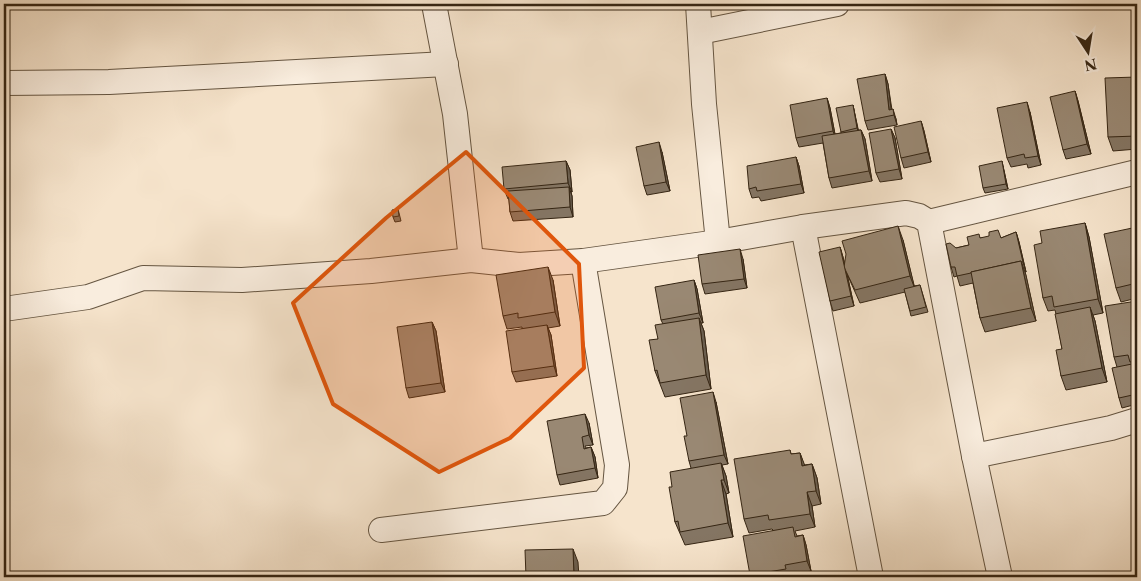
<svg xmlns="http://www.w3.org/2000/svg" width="1141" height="581" viewBox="0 0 1141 581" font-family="'Libre Caslon Text',serif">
<rect width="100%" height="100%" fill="#f6e4cc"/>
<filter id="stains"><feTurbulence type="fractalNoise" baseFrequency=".004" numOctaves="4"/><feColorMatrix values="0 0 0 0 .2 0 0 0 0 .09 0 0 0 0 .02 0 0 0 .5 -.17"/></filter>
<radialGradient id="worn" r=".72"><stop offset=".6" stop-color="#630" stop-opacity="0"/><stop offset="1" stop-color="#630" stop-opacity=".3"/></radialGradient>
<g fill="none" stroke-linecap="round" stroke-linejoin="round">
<g stroke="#655541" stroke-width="26">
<g id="street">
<path d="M 434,4 L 455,114 L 471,260"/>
<path d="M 698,4 L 704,104 L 718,242"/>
<path d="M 700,32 L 837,4"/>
<path d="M 4,83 L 109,82 L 446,64"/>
<path d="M 929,222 L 1137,172"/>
<path d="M 803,227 L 871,577"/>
<path d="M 4,309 L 88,297 L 143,278 L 242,280 L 371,271 L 471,260 L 519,265 L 583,261 L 718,242 L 803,227 L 906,213 L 919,216 L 929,222 L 974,456 L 1000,577"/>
<path d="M 974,456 L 1111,428 L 1137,420"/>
<path d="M 381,530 L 603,503 L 615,488 L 617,465 L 583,261"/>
</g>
</g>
<use href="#street" stroke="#f9edde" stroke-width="24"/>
</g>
<g fill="#847563" stroke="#352513">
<path d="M 885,74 L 888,84 L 892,110 L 896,119 L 897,125 L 868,130 L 865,121 Z"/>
<path d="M 1137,77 L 1137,149 L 1113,151 L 1108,137 Z"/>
<path d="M 1075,91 L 1078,101 L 1091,154 L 1066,159 L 1063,150 Z"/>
<path d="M 827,98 L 830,108 L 835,134 L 841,133 L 841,132 L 853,105 L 858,130 L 861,130 L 865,139 L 872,181 L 832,188 L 829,178 L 823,143 L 799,147 L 796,138 Z"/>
<path d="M 1030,112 L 1041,165 L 1028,168 L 1027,164 L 1011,167 L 1007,158 Z"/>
<path d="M 921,121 L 924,131 L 931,162 L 904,168 L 901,158 Z"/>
<path d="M 891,129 L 895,138 L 902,179 L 880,182 L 876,173 Z"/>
<path d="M 662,152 L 670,191 L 647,195 L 644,186 Z"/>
<path d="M 796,157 L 799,166 L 804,193 L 761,201 L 759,197 L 752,198 L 749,189 Z"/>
<path d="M 566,161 L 570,170 L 572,192 L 571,192 L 572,196 L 573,217 L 513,221 L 510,212 L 509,199 L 508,199 L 504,189 Z"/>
<path d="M 1003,166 L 1008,189 L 985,193 L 983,188 Z"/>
<path d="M 398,209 L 401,221 L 395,222 L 393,217 Z"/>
<path d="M 1085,223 L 1089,237 L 1103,313 L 1093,315 L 1095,321 L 1107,382 L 1066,390 L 1061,376 L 1062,349 L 1056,314 L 1055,310 L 1048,311 L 1043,298 L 1042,243 Z"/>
<path d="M 1137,227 L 1137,298 L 1121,302 L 1116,288 Z"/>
<path d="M 1016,232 L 1019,242 L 1026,272 L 1025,272 L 1036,321 L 985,332 L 980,318 L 973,283 L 960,286 L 957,276 L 954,277 L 951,267 L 956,248 L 969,245 L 980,238 L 1001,238 Z"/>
<path d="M 903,240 L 914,286 L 920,285 L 928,312 L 911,316 L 905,292 L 860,303 L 847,274 L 854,306 L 833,311 L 830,301 L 840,247 L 845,264 Z"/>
<path d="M 743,259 L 747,288 L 705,294 L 702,284 Z"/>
<path d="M 553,280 L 560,326 L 548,328 L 551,335 L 557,376 L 516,382 L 512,372 L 522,329 L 522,327 L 507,329 L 503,316 Z"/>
<path d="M 694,280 L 697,289 L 703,323 L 701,323 L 704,331 L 711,389 L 665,397 L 655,371 L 658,339 L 663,324 L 661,320 Z"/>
<path d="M 1137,301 L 1137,404 L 1122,408 L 1119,398 L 1117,367 L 1114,357 Z"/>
<path d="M 432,322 L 436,331 L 445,392 L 409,398 L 406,388 Z"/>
<path d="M 716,402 L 728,464 L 722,465 L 726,476 L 729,493 L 726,494 L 733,537 L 685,545 L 675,522 L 672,487 L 691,468 L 689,461 Z"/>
<path d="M 589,423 L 593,445 L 585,446 L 586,448 L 591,447 L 595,457 L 598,478 L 560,485 L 557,475 Z"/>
<path d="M 790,450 L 791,454 L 800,453 L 804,465 L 812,464 L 817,478 L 821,504 L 812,506 L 815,527 L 795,531 L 797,536 L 803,535 L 806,545 L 811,571 L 789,575 L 789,577 L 751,577 L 750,575 L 773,530 L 772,529 L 749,533 L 744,519 Z"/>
</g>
<g fill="#6b5f50" stroke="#352513">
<path d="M 885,74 L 888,84 L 892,116 L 889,110 Z"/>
<path d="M 1075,91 L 1078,101 L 1091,154 L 1087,144 Z"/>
<path d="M 827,98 L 830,108 L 836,140 L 833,131 Z"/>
<path d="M 1027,102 L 1030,112 L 1041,165 L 1038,156 Z"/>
<path d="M 853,105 L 854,110 L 859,133 L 857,128 Z"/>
<path d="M 893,109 L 896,119 L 897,125 L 894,115 Z"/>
<path d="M 921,121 L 924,131 L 931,162 L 928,152 Z"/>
<path d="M 891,129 L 895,138 L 902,179 L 899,169 Z"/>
<path d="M 861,130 L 865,139 L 872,181 L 869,171 Z"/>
<path d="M 659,142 L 662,152 L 670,191 L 666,182 Z"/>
<path d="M 796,157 L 799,166 L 804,193 L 801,184 Z"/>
<path d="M 566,161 L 570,170 L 572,192 L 568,183 Z"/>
<path d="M 1002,161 L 1003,166 L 1008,189 L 1006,184 Z"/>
<path d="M 569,187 L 572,196 L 573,217 L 570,207 Z"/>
<path d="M 1085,223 L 1089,237 L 1103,313 L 1098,299 Z"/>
<path d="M 898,226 L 903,240 L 915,289 L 910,276 Z"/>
<path d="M 1016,232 L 1019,242 L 1026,272 L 1023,262 Z"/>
<path d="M 840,247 L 843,257 L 846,271 L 844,267 L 847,274 L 854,306 L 851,296 Z"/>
<path d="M 740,249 L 743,259 L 747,288 L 744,279 Z"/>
<path d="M 1021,261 L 1026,275 L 1036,321 L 1031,308 Z"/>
<path d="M 548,267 L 553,280 L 560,326 L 555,312 Z"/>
<path d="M 694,280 L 697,289 L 703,323 L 699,313 Z"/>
<path d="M 1090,307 L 1095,321 L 1107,382 L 1102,368 Z"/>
<path d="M 699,318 L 704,331 L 711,389 L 706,375 Z"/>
<path d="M 432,322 L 436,331 L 445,392 L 441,383 Z"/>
<path d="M 547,325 L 551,335 L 557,376 L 554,366 Z"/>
<path d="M 713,392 L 716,402 L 728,464 L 724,455 Z"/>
<path d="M 585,414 L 589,423 L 593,445 L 589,435 Z"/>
<path d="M 591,447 L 595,457 L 598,478 L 595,468 Z"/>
<path d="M 800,453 L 805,466 L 802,466 Z"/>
<path d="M 721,463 L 726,476 L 729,493 L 724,480 Z"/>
<path d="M 812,464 L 817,478 L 821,504 L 816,491 Z"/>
<path d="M 721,480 L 726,494 L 733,537 L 728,523 Z"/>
<path d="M 807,492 L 812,506 L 815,527 L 810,514 Z"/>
<path d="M 803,535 L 806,545 L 811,571 L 807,561 Z"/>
<path d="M 573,549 L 578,562 L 579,577 L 574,577 Z"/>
</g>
<g fill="#998873" stroke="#352513">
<path d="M 885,74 L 889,110 L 893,109 L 894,115 L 865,121 L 857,79 Z"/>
<path d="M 1137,77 L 1137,136 L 1108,137 L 1105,78 Z"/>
<path d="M 1075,91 L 1087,144 L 1063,150 L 1050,97 Z"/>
<path d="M 827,98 L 833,131 L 796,138 L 790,105 Z"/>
<path d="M 1027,102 L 1038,156 L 1025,158 L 1024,154 L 1007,158 L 997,108 Z"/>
<path d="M 853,105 L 857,128 L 841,132 L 836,108 Z"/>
<path d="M 921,121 L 928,152 L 901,158 L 894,127 Z"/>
<path d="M 891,129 L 899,169 L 876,173 L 869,133 Z"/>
<path d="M 861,130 L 869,171 L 829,178 L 822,136 Z"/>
<path d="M 659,142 L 666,182 L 644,186 L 636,147 Z"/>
<path d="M 796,157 L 801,184 L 757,191 L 756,187 L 749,189 L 747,166 Z"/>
<path d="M 566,161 L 568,183 L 504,189 L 502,167 Z"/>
<path d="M 1002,161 L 1006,184 L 983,188 L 979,166 Z"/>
<path d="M 569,187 L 570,207 L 510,212 L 508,191 Z"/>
<path d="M 398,209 L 399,216 L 393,217 L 392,210 Z"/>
<path d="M 1085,223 L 1098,299 L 1054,307 L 1052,296 L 1043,298 L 1034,245 L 1042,243 L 1040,231 Z"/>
<path d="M 898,226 L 910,276 L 855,290 L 844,267 L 846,254 L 842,241 Z"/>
<path d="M 1137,227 L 1137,283 L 1116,288 L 1104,234 Z"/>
<path d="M 998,230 L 1001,238 L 1016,232 L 1023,262 L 1021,262 L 1021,261 L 971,272 L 971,273 L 957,276 L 955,267 L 951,267 L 946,244 L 950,243 L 956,248 L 969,245 L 967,237 L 979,234 L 980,238 L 989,236 L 989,232 Z"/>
<path d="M 840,247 L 851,296 L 830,301 L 819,252 Z"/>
<path d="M 740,249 L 744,279 L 702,284 L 698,255 Z"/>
<path d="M 1021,261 L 1031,308 L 980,318 L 971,272 Z"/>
<path d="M 548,267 L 555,312 L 518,318 L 518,313 L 503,316 L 496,275 Z"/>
<path d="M 694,280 L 699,313 L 661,320 L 655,287 Z"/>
<path d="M 920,285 L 926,307 L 910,311 L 904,289 Z"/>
<path d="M 1137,301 L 1137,361 L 1130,362 L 1128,355 L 1114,357 L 1105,306 Z"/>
<path d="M 1090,307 L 1102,368 L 1061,376 L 1056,350 L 1062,349 L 1055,314 Z"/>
<path d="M 699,318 L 706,375 L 660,383 L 657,370 L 655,371 L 649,340 L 658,339 L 655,325 Z"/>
<path d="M 432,322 L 441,383 L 406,388 L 397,327 Z"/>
<path d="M 547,325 L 554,366 L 512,372 L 506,331 Z"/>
<path d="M 1137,363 L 1137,394 L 1119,398 L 1112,368 Z"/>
<path d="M 713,392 L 724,455 L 689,461 L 684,436 L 687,436 L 680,398 Z"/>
<path d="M 585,414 L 589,435 L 582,437 L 584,449 L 591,447 L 595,468 L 557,475 L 547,421 Z"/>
<path d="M 790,450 L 791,454 L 800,453 L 802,466 L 812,464 L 816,491 L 807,492 L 810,514 L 769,520 L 768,515 L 744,519 L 734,459 Z"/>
<path d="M 721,463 L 724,480 L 721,480 L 728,523 L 680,532 L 678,521 L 675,522 L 669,487 L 672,487 L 670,472 Z"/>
<path d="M 793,527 L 795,537 L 803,535 L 807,561 L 785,565 L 786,569 L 750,575 L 743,536 Z"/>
<path d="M 573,549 L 574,577 L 526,577 L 525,550 Z"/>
</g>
<path fill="#df560c" fill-opacity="0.2" stroke="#df560c" stroke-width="4" stroke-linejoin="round" d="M 466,152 L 579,264 L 584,368 L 510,438 L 439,472 L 333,404 L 293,303 L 386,218 Z"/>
<rect width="1141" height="581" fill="none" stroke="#f6e4cc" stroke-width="20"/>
<rect x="5" y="5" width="1131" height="571" fill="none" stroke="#352513" stroke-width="2.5"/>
<rect x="10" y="10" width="1121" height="561" fill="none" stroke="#352513"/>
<g transform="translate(1088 52) rotate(168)" stroke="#f9edde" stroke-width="4" paint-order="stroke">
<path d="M0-4L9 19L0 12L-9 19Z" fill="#352513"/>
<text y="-8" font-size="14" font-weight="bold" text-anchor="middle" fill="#352513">N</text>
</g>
<rect width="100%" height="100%" filter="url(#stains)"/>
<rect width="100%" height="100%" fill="url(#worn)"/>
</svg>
